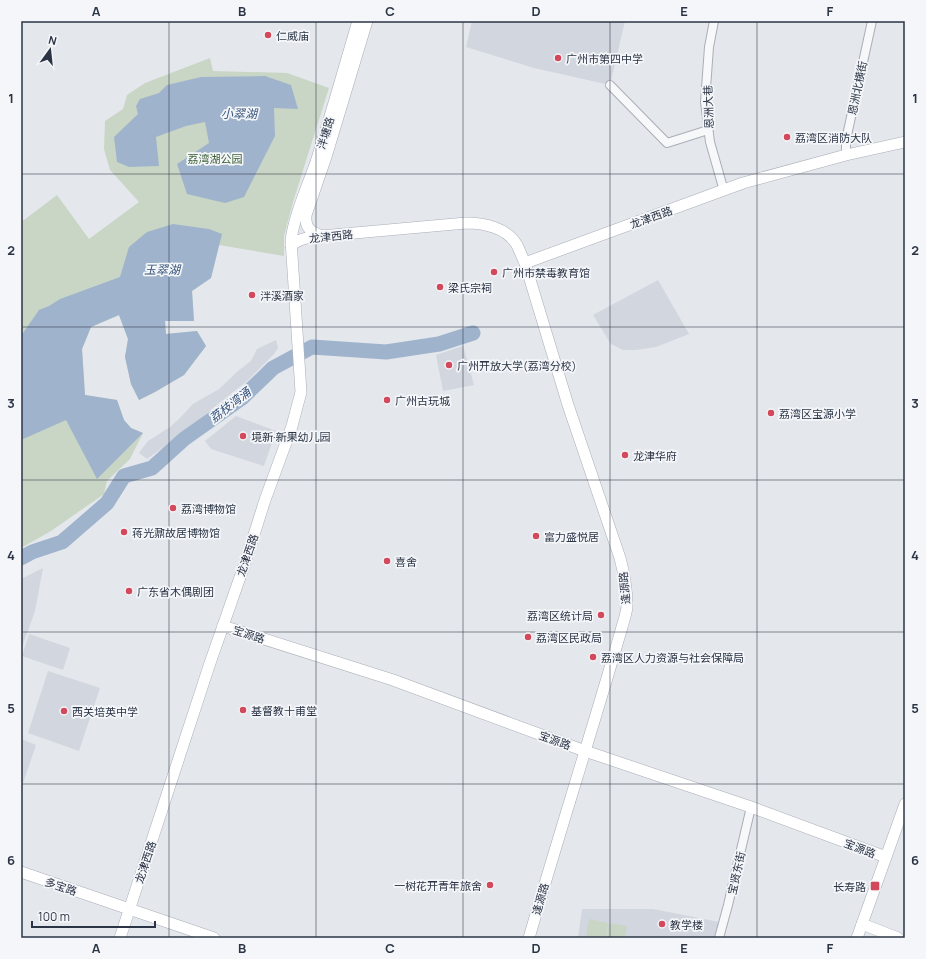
<svg xmlns="http://www.w3.org/2000/svg" width="926" height="959" viewBox="0 0 926 959" font-family="Manrope,'Noto Sans SC',sans-serif">
<rect width="100%" height="100%" fill="#e4e7ec"/>
<g fill="#d2d6de">
<path d="M 472,21 L 625,21 L 610,85 L 534,68 L 466,47 Z"/>
<path d="M 658,280 L 689,334 L 656,347 L 636,350 L 623,350 L 611,344 L 593,315 Z"/>
<path d="M 276,340 L 278,348 L 274,354 L 246,382 L 219,403 L 187,430 L 147,459 L 139,453 L 148,441 L 170,427 L 179,419 L 193,404 L 219,389 L 238,371 L 251,361 L 257,349 Z"/>
<path d="M 463,346 L 474,385 L 443,391 L 436,355 Z"/>
<path d="M 236,416 L 276,431 L 264,466 L 211,449 L 205,441 Z"/>
<path d="M 43,568 L 35,611 L 21,650 L 21,579 Z"/>
<path d="M 29,634 L 70,648 L 63,670 L 22,656 Z"/>
<path d="M 48,671 L 100,688 L 79,751 L 28,733 Z"/>
<path d="M 21,739 L 36,745 L 21,789 Z"/>
<path d="M 582,909 L 653,909 L 719,922 L 715,938 L 578,938 Z"/>
</g>
<g fill="#c9d6c5">
<path d="M 210,58 L 213,71 L 287,73 L 329,88 L 293,202 L 284,236 L 284,256 L 219,245 L 211,278 L 192,291 L 194,321 L 165,321 L 166,334 L 197,331 L 206,346 L 184,375 L 155,392 L 139,400 L 131,384 L 125,357 L 128,339 L 119,315 L 91,327 L 82,349 L 85,395 L 117,400 L 124,420 L 131,428 L 143,433 L 130,459 L 107,481 L 104,494 L 51,531 L 21,548 L 21,220 L 24,220 L 57,195 L 89,239 L 139,202 L 110,170 L 104,149 L 105,121 L 123,109 L 127,95 L 145,83 Z"/>
<path d="M 589,919 L 608,923 L 606,938 L 586,938 Z"/>
<path d="M 609,923 L 627,926 L 625,938 L 607,938 Z"/>
</g>
<g fill="#9fb4cc">
<path d="M 265,76 L 291,85 L 298,109 L 274,108 L 275,136 L 244,197 L 225,203 L 187,194 L 177,164 L 209,143 L 205,122 L 186,126 L 156,137 L 159,166 L 129,167 L 117,162 L 114,137 L 138,114 L 136,106 L 140,99 L 159,93 L 167,85 L 201,77 Z"/>
<path d="M 173,224 L 209,229 L 222,234 L 211,278 L 192,291 L 194,321 L 165,321 L 166,334 L 197,331 L 206,346 L 184,375 L 155,392 L 139,400 L 131,384 L 125,357 L 128,339 L 119,315 L 91,327 L 82,349 L 85,395 L 117,400 L 124,420 L 131,428 L 143,433 L 97,479 L 66,420 L 21,440 L 21,333 L 23,333 L 39,310 L 49,306 L 60,299 L 120,277 L 129,247 L 147,232 Z"/>
<path d="M 28,548 L 35,555 L 21,565 L 21,551 Z"/>
</g>
<g fill="none" stroke-linecap="round" stroke-linejoin="round">
<path stroke="#9fb4cc" stroke-width="15" d="M 21,558 L 32,552 L 62,542 L 107,503 L 124,476 L 152,468 L 184,439 L 242,398 L 273,368 L 312,347 L 386,352 L 439,344 L 473,333"/>
<g stroke="#a9aeb7" stroke-width="10">
<g id="street">
<path d="M 714,21 L 709,47 L 705,102 L 710,142 L 724,191"/>
<path d="M 610,85 L 667,143 L 708,130"/>
<path d="M 846,155 L 846,140 L 872,21"/>
<path d="M 719,938 L 728,905 L 751,807"/>
</g>
</g>
<g stroke="#a9aeb7" stroke-width="12">
<g id="secondary">
<path d="M 323,236 C 310,232 305,228 306,215 L 326,157 L 367,21"/>
<path d="M 291,245 L 300,240 L 310,237 L 466,223 C 485,223 507,228 517,245 C 520,251 522,257 525,263 L 568,405 L 620,558 C 624,573 627,589 627,605 C 627,612 624,620 622,627 C 592,731 559,834 529,938"/>
<path d="M 525,263 L 743,183 L 846,155 L 905,142"/>
<path d="M 223,626 L 393,680 L 585,751 L 751,807 L 886,857"/>
<path d="M 21,872 L 214,938"/>
<path d="M 862,924 L 898,938"/>
<path d="M 120,938 L 209,666 L 246,560 L 265,500 L 292,426 L 301,392 L 291,240 C 295,213 307,188 316,162 C 331,115 344,68 358,21"/>
<path d="M 857,938 L 905,804"/>
</g>
</g>
<use href="#street" stroke="#f7f8fa" stroke-width="8"/>
<use href="#secondary" stroke="#fff" stroke-width="11"/>
</g>
<path fill="none" stroke="#2b3445" stroke-width="1" stroke-opacity="0.55" d="M 169,21 L 169,938M 316,21 L 316,938M 463,21 L 463,938M 610,21 L 610,938M 757,21 L 757,938M 21,174 L 905,174M 21,327 L 905,327M 21,480 L 905,480M 21,632 L 905,632M 21,784 L 905,784"/>
<g fill="#d1495b" stroke="#f4f6f9" stroke-width="1.5">
<circle cx="268" cy="35" r="4"/>
<circle cx="558" cy="58" r="4"/>
<circle cx="787" cy="137" r="4"/>
<circle cx="494" cy="272" r="4"/>
<circle cx="440" cy="287" r="4"/>
<circle cx="252" cy="295" r="4"/>
<circle cx="449" cy="365" r="4"/>
<circle cx="387" cy="400" r="4"/>
<circle cx="771" cy="413" r="4"/>
<circle cx="243" cy="436" r="4"/>
<circle cx="625" cy="455" r="4"/>
<circle cx="173" cy="508" r="4"/>
<circle cx="124" cy="532" r="4"/>
<circle cx="536" cy="536" r="4"/>
<circle cx="387" cy="561" r="4"/>
<circle cx="129" cy="591" r="4"/>
<circle cx="601" cy="615" r="4"/>
<circle cx="528" cy="637" r="4"/>
<circle cx="593" cy="657" r="4"/>
<circle cx="243" cy="710" r="4"/>
<circle cx="64" cy="711" r="4"/>
<circle cx="490" cy="885" r="4"/>
<rect x="870" y="881" width="10" height="10" rx="2"/>
<circle cx="662" cy="924" r="4"/>
</g>
<g text-anchor="middle" dominant-baseline="central" stroke-width="3.5" stroke-linejoin="round" paint-order="stroke">
<g font-size="11" fill="#2b3445" stroke="#f4f6f9" text-anchor="start">
<text x="276" y="35">仁威庙</text>
<text x="566" y="58">广州市第四中学</text>
<text x="795" y="137">荔湾区消防大队</text>
<text x="502" y="272">广州市禁毒教育馆</text>
<text x="448" y="287">梁氏宗祠</text>
<text x="260" y="295">泮溪酒家</text>
<text x="457" y="365">广州开放大学(荔湾分校)</text>
<text x="395" y="400">广州古玩城</text>
<text x="779" y="413">荔湾区宝源小学</text>
<text x="251" y="436">境新·新果幼儿园</text>
<text x="633" y="455">龙津华府</text>
<text x="181" y="508">荔湾博物馆</text>
<text x="132" y="532">蒋光鼐故居博物馆</text>
<text x="544" y="536">富力盛悦居</text>
<text x="395" y="561">喜舍</text>
<text x="137" y="591">广东省木偶剧团</text>
<text x="593" y="615" text-anchor="end">荔湾区统计局</text>
<text x="536" y="637">荔湾区民政局</text>
<text x="601" y="657">荔湾区人力资源与社会保障局</text>
<text x="251" y="710">基督教十甫堂</text>
<text x="72" y="711">西关培英中学</text>
<text x="482" y="885" text-anchor="end">一树花开青年旅舍</text>
<text x="866" y="886" text-anchor="end">长寿路</text>
<text x="670" y="924">教学楼</text>
</g>
<g font-size="11" fill="#2b3445" stroke="#f4f6f9">
<text transform="translate(857 88) rotate(-78)">恩洲北横街</text>
<text transform="translate(708 107) rotate(-92)">恩洲大巷</text>
<text transform="translate(325 133) rotate(-73)">泮塘路</text>
<text transform="translate(651 217) rotate(-20)">龙津西路</text>
<text transform="translate(331 236) rotate(-6)">龙津西路</text>
<text transform="translate(247 555) rotate(-71)">龙津西路</text>
<text transform="translate(624 588) rotate(-95)">逢源路</text>
<text transform="translate(249 634) rotate(18)">宝源路</text>
<text transform="translate(555 740) rotate(20)">宝源路</text>
<text transform="translate(860 848) rotate(21)">宝源路</text>
<text transform="translate(145 862) rotate(-72)">龙津西路</text>
<text transform="translate(736 873) rotate(-77)">宝贤东街</text>
<text transform="translate(61 886) rotate(19)">多宝路</text>
<text transform="translate(540 899) rotate(-74)">逢源路</text>
</g>
<g font-size="11" fill="#3f6138" stroke="#f4f6f9">
<text x="215" y="158">荔湾湖公园</text>
</g>
<g font-size="12" font-style="italic" fill="#34527a" stroke="#f4f6f9">
<text x="239" y="113">小翠湖</text>
<text x="162" y="269">玉翠湖</text>
<text transform="translate(230 405) rotate(-38)">荔枝湾涌</text>
</g>
</g>
<rect width="926" height="959" fill="none" stroke="#f4f6f9" stroke-width="44"/>
<g transform="translate(50 50) rotate(15)" stroke="#f4f6f9" stroke-width="3" paint-order="stroke">
<path d="M0-3L7 15L0 10L-7 15Z" fill="#2b3445"/>
<text y="-6" font-size="11" font-weight="bold" text-anchor="middle" fill="#2b3445">N</text>
</g>
<path d="M32 921v6h123v-6" fill="none" stroke="#2b3445" stroke-width="2"/>
<text x="38" y="921" font-size="12" fill="#2b3445" stroke="#f4f6f9" stroke-width="3" paint-order="stroke">100 m</text>
<rect x="22" y="22" width="882" height="915" fill="none" stroke="#2b3445" stroke-width="1.5"/>
<g font-size="13" text-anchor="middle" font-weight="bold" fill="#2b3445">
<text x="96" y="16">A</text>
<text x="242" y="16">B</text>
<text x="390" y="16">C</text>
<text x="536" y="16">D</text>
<text x="684" y="16">E</text>
<text x="830" y="16">F</text>
<text x="11" y="103">1</text>
<text x="915" y="103">1</text>
<text x="11" y="255">2</text>
<text x="915" y="255">2</text>
<text x="11" y="408">3</text>
<text x="915" y="408">3</text>
<text x="11" y="560">4</text>
<text x="915" y="560">4</text>
<text x="11" y="713">5</text>
<text x="915" y="713">5</text>
<text x="11" y="865">6</text>
<text x="915" y="865">6</text>
<text x="96" y="953">A</text>
<text x="242" y="953">B</text>
<text x="390" y="953">C</text>
<text x="536" y="953">D</text>
<text x="684" y="953">E</text>
<text x="830" y="953">F</text>
</g>
</svg>
